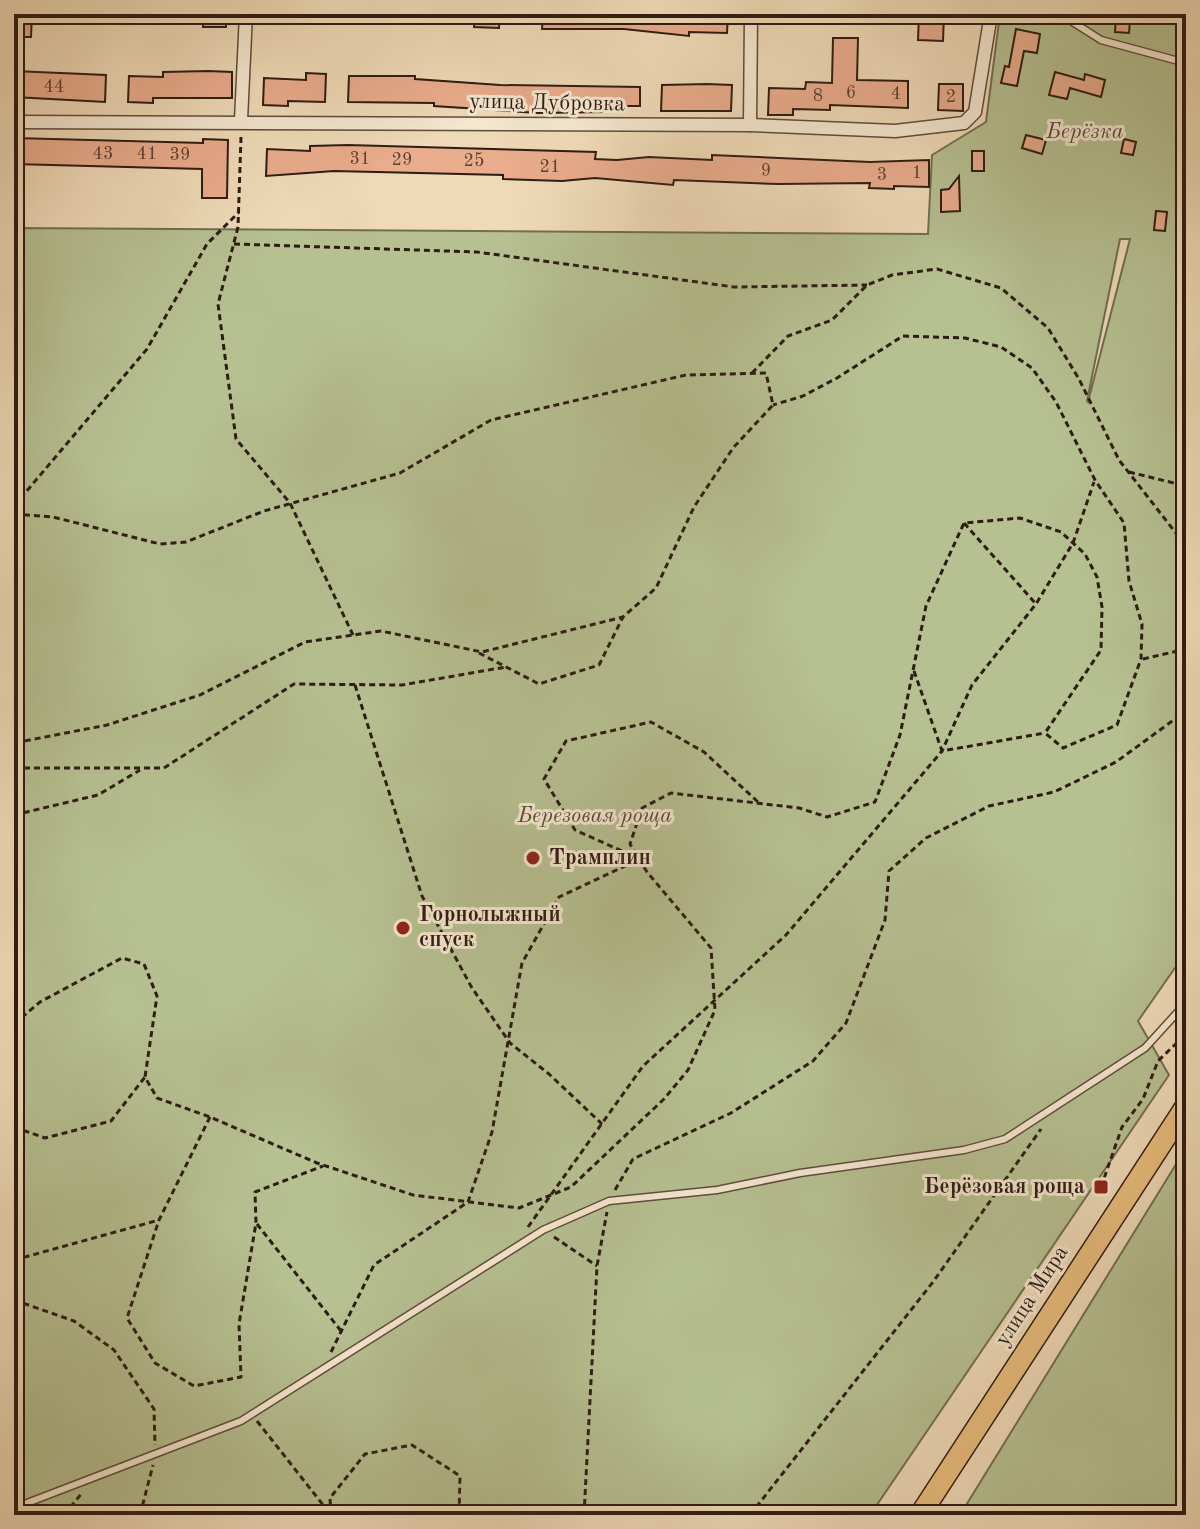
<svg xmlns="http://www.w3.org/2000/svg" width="1200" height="1529" viewBox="0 0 1200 1529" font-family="'Old Standard TT',serif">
<rect width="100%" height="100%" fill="#efdab7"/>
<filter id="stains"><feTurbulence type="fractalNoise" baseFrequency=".0025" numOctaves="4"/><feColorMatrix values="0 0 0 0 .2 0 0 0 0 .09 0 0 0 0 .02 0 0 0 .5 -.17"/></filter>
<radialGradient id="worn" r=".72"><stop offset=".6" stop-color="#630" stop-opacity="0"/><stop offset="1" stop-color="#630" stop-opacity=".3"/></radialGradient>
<g fill="#b6c091" stroke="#726e52" stroke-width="2" fill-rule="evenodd">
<path d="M 1000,14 L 1186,14 L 1186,952 L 1138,1021 L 1169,1075 L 870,1515 L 14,1515 L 14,228 L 928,234 L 932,155 L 986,122 ZM 1120,239 L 1130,239 L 1088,402 L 1087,401 Z"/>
<path d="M 1186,1148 L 1186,1515 L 960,1515 Z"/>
</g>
<g fill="#e9ac8c" stroke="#2e1c13" stroke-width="2">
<path d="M 14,14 L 32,14 L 31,37 L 14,37 Z"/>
<rect x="203" y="14" width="23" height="13"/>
<path d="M 475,14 L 500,14 L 499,28 L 474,27 Z"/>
<path d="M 543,14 L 728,14 L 727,33 L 689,32 L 689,36 L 624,29 L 542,29 Z"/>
<path d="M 919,14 L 944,14 L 943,41 L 918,40 Z"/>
<path d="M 1116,17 L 1130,19 L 1129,33 L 1115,32 Z"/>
<path d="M 1016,29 L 1040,34 L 1037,53 L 1024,51 L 1017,86 L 1001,83 L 1005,66 L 1009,67 Z"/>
<path d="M 833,38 L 858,38 L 857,80 L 908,81 L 908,108 L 830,105 L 830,110 L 793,109 L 793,115 L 768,115 L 769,88 L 805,89 L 806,82 L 832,83 Z"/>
<path d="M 14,71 L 106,75 L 105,102 L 14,97 Z"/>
<path d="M 208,71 L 232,72 L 232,98 L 153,98 L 153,103 L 128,102 L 129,76 L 163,77 L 163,72 Z"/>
<path d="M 1055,72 L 1084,80 L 1085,74 L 1105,80 L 1101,97 L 1070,88 L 1067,99 L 1049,95 Z"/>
<path d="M 306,73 L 326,74 L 325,102 L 288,101 L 288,106 L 263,105 L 264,78 L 306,80 Z"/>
<path d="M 349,76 L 415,76 L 415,79 L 500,85 L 640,87 L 640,106 L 604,106 L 604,112 L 538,113 L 434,106 L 434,103 L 348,102 Z"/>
<path d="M 707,84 L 732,85 L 731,111 L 661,111 L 662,85 Z"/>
<path d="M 939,84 L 963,84 L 963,111 L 938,110 Z"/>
<path d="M 1026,135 L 1046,140 L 1042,154 L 1022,148 Z"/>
<path d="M 14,138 L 203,143 L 203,139 L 228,140 L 227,198 L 202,198 L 202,169 L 14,164 Z"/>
<path d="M 1124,139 L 1136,142 L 1133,155 L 1121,153 Z"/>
<path d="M 348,145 L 596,152 L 595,159 L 617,160 L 649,157 L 712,160 L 712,155 L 870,162 L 929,160 L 929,187 L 894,186 L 894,189 L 869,188 L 870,183 L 778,184 L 674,180 L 673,185 L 595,178 L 562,181 L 503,179 L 503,175 L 334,171 L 266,176 L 267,149 L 310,151 L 310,146 Z"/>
<rect x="972" y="151" width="12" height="20"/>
<path d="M 959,176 L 960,211 L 941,212 L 941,190 L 949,189 Z"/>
<path d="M 1156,211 L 1167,212 L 1165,231 L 1154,230 Z"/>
</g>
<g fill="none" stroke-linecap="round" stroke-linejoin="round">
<g stroke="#5e4c3c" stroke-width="9">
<g id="service">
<path d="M 1060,14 L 1101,40 L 1186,63"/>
<path d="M 14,1508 L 241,1421 L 543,1230 L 609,1201 L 717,1190 L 800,1173 L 964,1150 L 1005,1139 L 1145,1048 L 1186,1003"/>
</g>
</g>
<g stroke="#5e4c3c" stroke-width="15">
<g id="minor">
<path d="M 241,120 L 246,14"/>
<path d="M 14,122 L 750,125 L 895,131 L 964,123 L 975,112 L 991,14"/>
<path d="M 750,125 L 751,14"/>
</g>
</g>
<g stroke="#2e1c13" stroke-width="23">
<path id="primary" d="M 920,1515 L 1186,1106"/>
</g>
<g stroke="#2e1c13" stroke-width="3" stroke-dasharray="6 4" stroke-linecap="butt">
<path d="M 241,137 L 238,227 L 218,304 L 236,439 L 290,503 L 353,635"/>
<path d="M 234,244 L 477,252 L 734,287 L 867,285"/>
<path d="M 752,373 L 788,336 L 832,320 L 867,285 L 892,275 L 937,269 L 1001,288 L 1048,328 L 1079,379 L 1119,460 L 1186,546"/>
<path d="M 1129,472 L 1186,486"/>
<path d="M 14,506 L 147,349 L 207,244 L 239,212"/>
<path d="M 14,514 L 53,517 L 160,544 L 186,542 L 264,511 L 400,473 L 491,420 L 686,375 L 766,373 L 773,405 L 733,448 L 694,507 L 656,588 L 623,617 L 482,652 L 381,631 L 305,642 L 200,695 L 107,725 L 14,743"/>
<path d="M 964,523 L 1036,604"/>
<path d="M 479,653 L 539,684 L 599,665 L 623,617"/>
<path d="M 1143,659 L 1186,649"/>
<path d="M 914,671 L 942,751 L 1045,733"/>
<path d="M 355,685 L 422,896 L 472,988 L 510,1043 L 549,1074 L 602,1124"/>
<path d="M 14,768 L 164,768 L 294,684 L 402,685 L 506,667"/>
<path d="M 14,815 L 98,795 L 140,770"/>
<path d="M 640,859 L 575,830 L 544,779 L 566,741 L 651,722 L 704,752 L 758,802"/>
<path d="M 14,1024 L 40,1002 L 122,958 L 144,964 L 157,996 L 145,1077 L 157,1098 L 210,1117 L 317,1163 L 413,1195 L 519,1208 L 571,1187 L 664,1099 L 688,1070 L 715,1010 L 711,948 L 647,872 L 630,844 L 642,808 L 671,793 L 799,808 L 827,817 L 875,802 L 900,735 L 926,606 L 964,523 L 1020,518 L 1061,532 L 1085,554 L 1097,577 L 1102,607 L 1101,650 L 1045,733 L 1063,748 L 1117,725 L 1141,659 L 1142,624 L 1129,581 L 1124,523 L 1095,480 L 1056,402 L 1032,368 L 1001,347 L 965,338 L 903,336 L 837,378 L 803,396 L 773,405"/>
<path d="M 210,1117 L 159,1220 L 127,1318 L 155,1363 L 194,1386 L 241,1377 L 239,1324 L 256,1223 L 255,1192 L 323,1166"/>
<path d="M 14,1127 L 45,1138 L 111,1121 L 145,1077"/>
<path d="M 1101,1187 L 1122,1127 L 1143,1099 L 1158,1061 L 1186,1034"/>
<path d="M 615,1190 L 633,1159 L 731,1113 L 813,1061 L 846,1023 L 885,920 L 889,871 L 926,838 L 989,806 L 1054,792 L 1116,762 L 1186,711"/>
<path d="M 257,1224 L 341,1331"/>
<path d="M 528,1227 L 643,1066 L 786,935 L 942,751 L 972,685 L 1036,604 L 1073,543 L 1094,482"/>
<path d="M 554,1237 L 597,1266"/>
<path d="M 14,1260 L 159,1220"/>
<path d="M 14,1300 L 74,1321 L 114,1350 L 154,1409 L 155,1445"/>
<path d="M 331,1352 L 374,1265 L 468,1202 L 492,1132 L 522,963 L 559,897 L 640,859"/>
<path d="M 257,1421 L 331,1515"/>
<path d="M 64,1515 L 82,1493"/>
<path d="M 140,1515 L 153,1465"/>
<path d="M 331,1515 L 330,1498 L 365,1454 L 412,1445 L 460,1476 L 459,1515"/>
<path d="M 584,1515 L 597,1266 L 607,1212"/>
<path d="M 750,1515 L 933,1282 L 1041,1129"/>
</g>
<use href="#service" stroke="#f5e7d0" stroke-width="6"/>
<use href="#minor" stroke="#f5e7d0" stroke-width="12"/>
<use href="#primary" stroke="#e8bd7c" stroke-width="20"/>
</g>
<g fill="#8f2418" stroke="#f5e7d0" stroke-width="3">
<circle cx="533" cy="858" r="8"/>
<circle cx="403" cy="928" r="8"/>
<rect x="1093" y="1179" width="16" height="16" rx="4"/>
</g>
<g text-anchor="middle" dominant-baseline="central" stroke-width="6" stroke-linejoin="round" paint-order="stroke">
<g font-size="18" fill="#5d4031">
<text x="54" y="87">44</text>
<text x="851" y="93">6</text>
<text x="896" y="94">4</text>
<text x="818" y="96">8</text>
<text x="951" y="97">2</text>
<text x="103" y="154">43</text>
<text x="147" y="154">41</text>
<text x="180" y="155">39</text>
<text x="360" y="159">31</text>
<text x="402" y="160">29</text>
<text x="474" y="161">25</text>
<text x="550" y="167">21</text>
<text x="766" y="171">9</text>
<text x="917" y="173">1</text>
<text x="882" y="175">3</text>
</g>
<g font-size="22" fill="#2e1c13" stroke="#f5e7d0">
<text transform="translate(547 103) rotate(1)">улица Дубровка</text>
<text transform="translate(1032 1296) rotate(-57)">улица Мира</text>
</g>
<g font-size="22" font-style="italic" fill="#574d39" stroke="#f5e7d0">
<text x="1085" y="132">Берёзка</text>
<text x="595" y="816">Березовая роща</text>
</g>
<g font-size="22" font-weight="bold" fill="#2e1c13" stroke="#f5e7d0" text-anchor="start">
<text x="549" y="858">Трамплин</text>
<text x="419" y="915">Горнолыжный<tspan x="419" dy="25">спуск</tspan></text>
<text x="1085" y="1187" text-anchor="end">Берёзовая роща</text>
</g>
</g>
<rect width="1200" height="1529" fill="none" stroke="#efdab7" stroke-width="48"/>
<rect x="16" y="16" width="1168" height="1497" fill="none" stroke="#2e1c13" stroke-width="4"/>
<rect x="24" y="24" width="1152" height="1481" fill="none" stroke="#2e1c13" stroke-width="2"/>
<rect width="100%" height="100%" filter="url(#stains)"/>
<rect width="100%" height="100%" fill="url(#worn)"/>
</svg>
